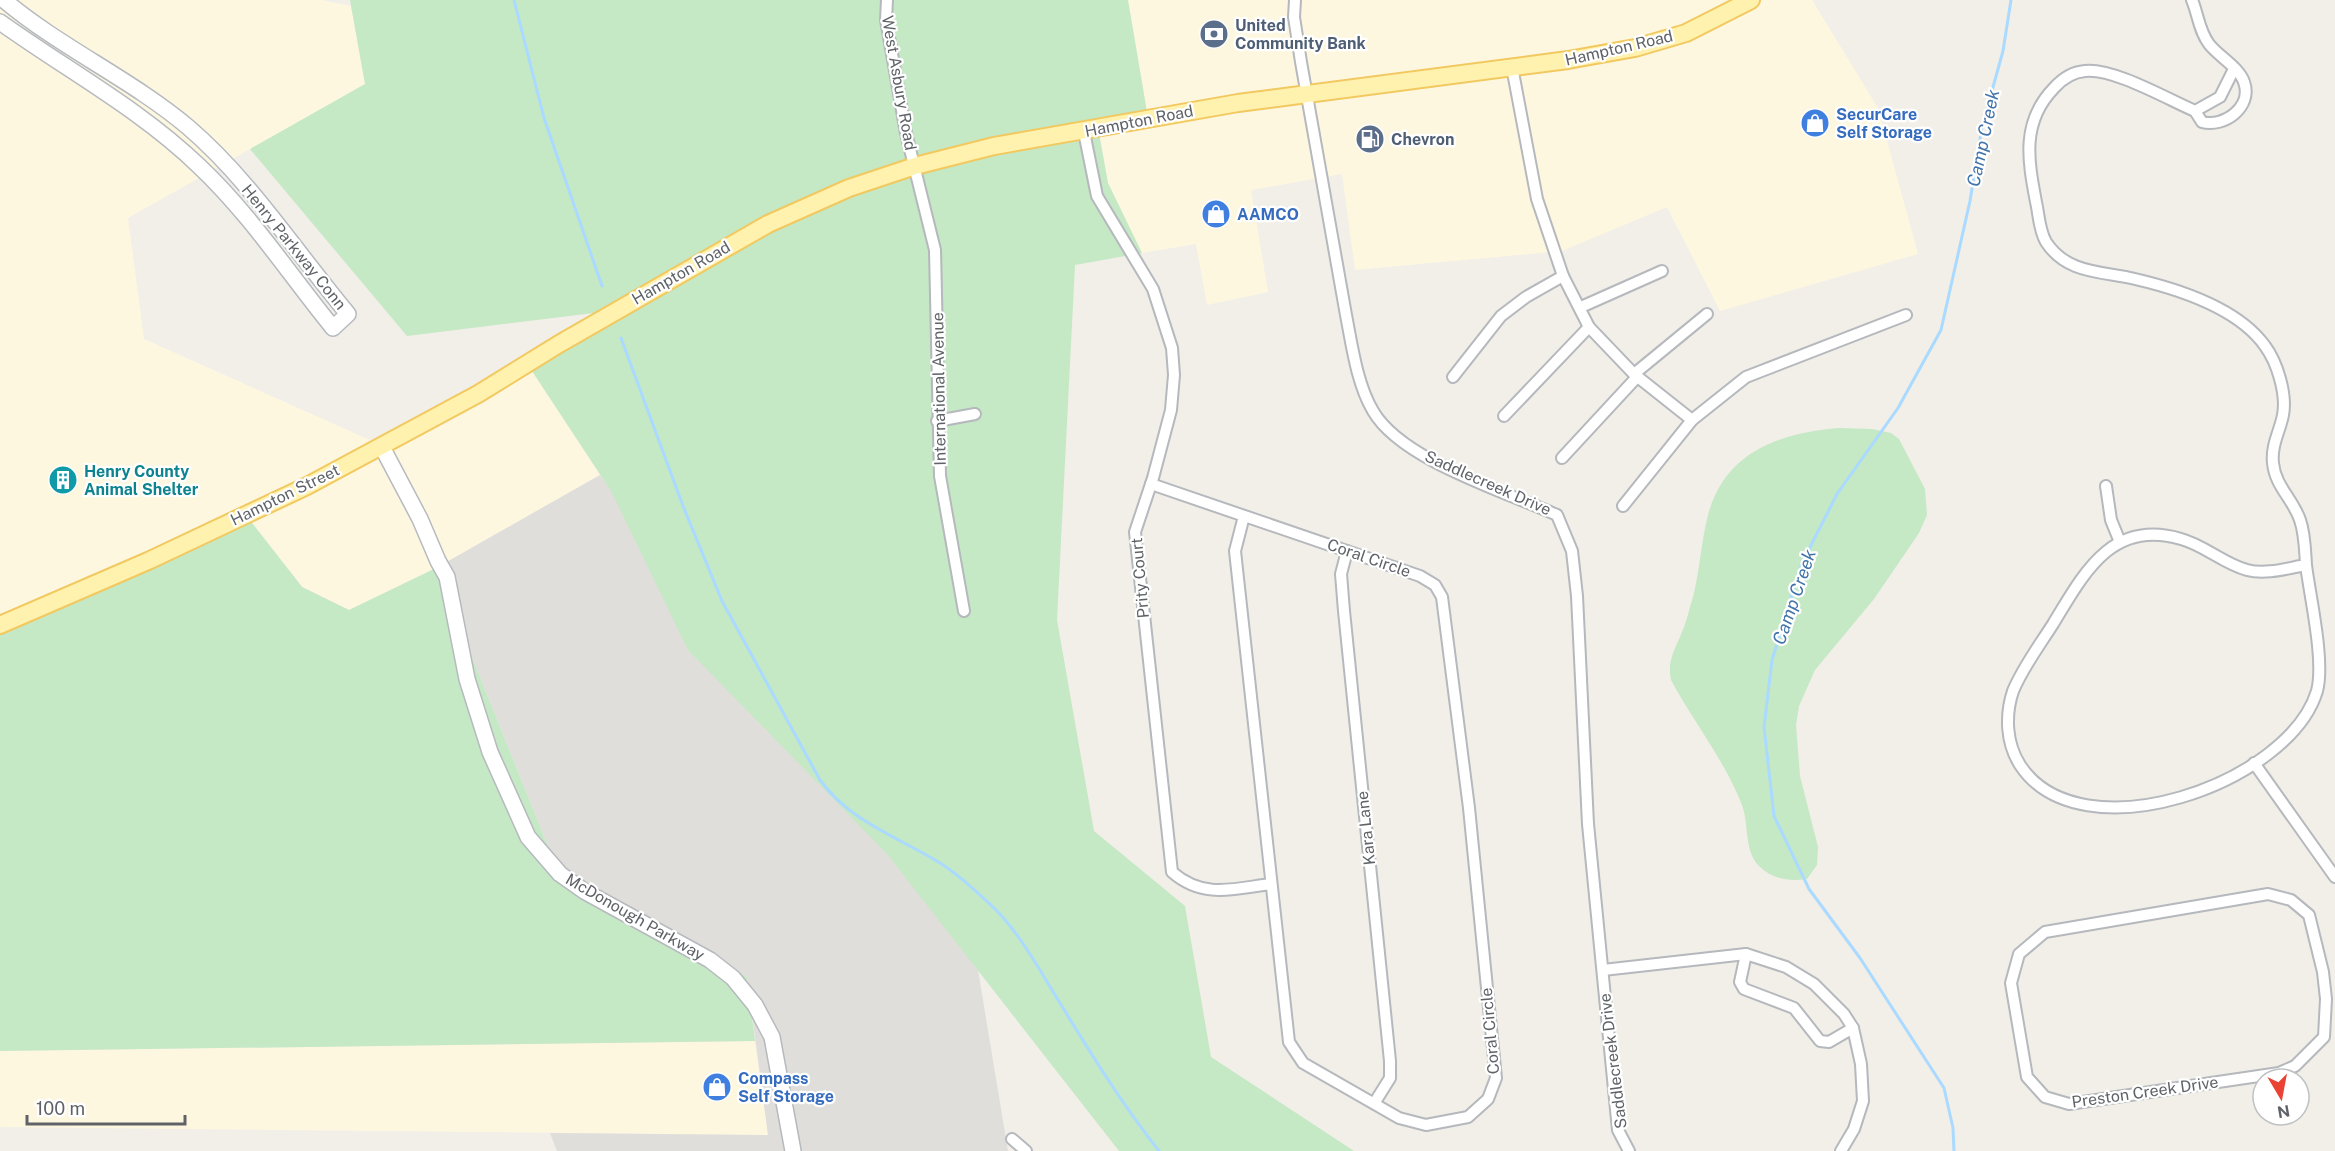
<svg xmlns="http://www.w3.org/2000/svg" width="2335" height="1151" viewBox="0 0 2335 1151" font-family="'Public Sans',sans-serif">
<rect width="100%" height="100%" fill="#f1efe8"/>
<g fill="#fef7e0">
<path d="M 0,0 L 321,0 L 351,6 L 365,84 L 128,218 L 144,339 L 379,444 L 530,368 L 600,475 L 436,568 L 349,610 L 303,587 L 249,519 L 0,614 Z"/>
<path d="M 1128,0 L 1812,0 L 1878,108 L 1918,254 L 1720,311 L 1667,207 L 1562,251 L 1355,270 L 1342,174 L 1251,190 L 1268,292 L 1207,305 L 1196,244 L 1142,253 L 1108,183 L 1097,121 L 1147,111 Z"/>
<path d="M 755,1041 L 768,1135 L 0,1127 L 0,1051 Z"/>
</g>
<path fill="#e0deda" d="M 600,475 L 978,970 L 1008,1151 L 557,1151 L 550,1133 L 768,1135 L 747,977 L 560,876 L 436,568 Z"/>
<g fill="#c5e8c5">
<path d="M 350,0 L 1128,0 L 1147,112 L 1097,122 L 1108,183 L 1142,253 L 1075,265 L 1057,620 L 1094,831 L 1185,906 L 1211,1057 L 1354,1151 L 1119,1151 L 887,854 L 688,650 L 611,491 L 530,368 L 602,312 L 407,336 L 250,149 L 365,84 Z"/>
<path d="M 1839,428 L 1872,429 L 1891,433 L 1899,439 L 1925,489 L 1927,515 L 1919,533 L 1874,599 L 1815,670 L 1799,706 L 1796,725 L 1800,776 L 1818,847 L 1817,865 L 1807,879 C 1789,882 1772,879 1759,866 C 1744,851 1749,824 1742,805 C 1725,761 1693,721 1671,680 C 1667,660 1675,650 1682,632 C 1687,621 1689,609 1693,597 C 1700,570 1701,542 1708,515 C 1725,452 1779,433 1839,428 Z"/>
<path d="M 249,519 L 302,587 L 349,610 L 436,568 L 560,876 L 747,977 L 755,1041 L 0,1051 L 0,614 Z"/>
</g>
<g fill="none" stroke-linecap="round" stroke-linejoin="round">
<g stroke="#aadaff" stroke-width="3">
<path d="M 514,0 L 544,118 L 602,286"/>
<path d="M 621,338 L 683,506 L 722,601 L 820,780 C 849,820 893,835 935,860 C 956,872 977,892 995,909 C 1021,935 1040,971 1060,1003 C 1091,1054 1122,1104 1159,1151"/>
<path d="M 1954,1151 L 1953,1128 L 1944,1088 L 1860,958 L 1809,889 L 1774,816 L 1764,727 L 1772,660 L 1802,563 L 1837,494 L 1898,408 L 1941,330 L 1970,201 L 1982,127 L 2003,51 L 2011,0"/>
</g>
<g stroke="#b5b8bc" stroke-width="14">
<g id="street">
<path d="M 887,0 L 886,20 L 906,133 L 935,250 L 940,476 L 964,611"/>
<path d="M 1295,0 L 1294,17 L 1301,62 L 1346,315 C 1352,346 1357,384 1373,411 C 1401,460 1506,492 1557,515 L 1572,551 L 1577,596 L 1588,824 L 1618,1130 L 1629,1151"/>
<path d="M 2192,0 C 2198,14 2199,31 2209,44 C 2218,56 2239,67 2244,82 C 2253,107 2224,128 2202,122 L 2195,111 C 2167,99 2114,68 2085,71 C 2073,72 2062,79 2054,88 C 2021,122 2028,160 2036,202 C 2039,215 2039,230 2046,242 C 2067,274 2101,271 2135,279 C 2178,289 2238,308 2265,346 C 2277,362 2287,394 2283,415 C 2280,431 2271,445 2273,463 C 2275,486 2293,499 2300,520 C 2305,534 2305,550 2306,565 C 2288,568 2266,575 2247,570 C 2224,564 2204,545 2181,539 C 2111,518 2083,575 2053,624 C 2039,646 2023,667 2013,691 C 2005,715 2006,743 2020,765 C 2080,857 2289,784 2317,691 C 2325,661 2310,597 2306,565"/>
<path d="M 1512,67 L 1537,199 L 1563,276 L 1589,327 L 1634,374 L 1692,420"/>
<path d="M 2195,111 L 2220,97 L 2234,69"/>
<path d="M 1084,132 L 1097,196 L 1153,289 L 1172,348 L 1174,375 L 1171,410 L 1153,478 L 1135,532 L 1172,872 C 1203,899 1233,889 1270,884"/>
<path d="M 1581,307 L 1662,271"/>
<path d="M 1634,374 L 1707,314"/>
<path d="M 1453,377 L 1501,316 L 1526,297 L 1563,276"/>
<path d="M 1504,416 L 1589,327"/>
<path d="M 937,421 L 975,414"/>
<path d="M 1562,458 L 1637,377"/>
<path d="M 1151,484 L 1420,576 L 1435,585 L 1442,597 L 1469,808 L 1496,1078 L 1488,1099 L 1468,1117 L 1426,1125 L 1399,1118 L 1303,1063 L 1289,1042 L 1235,551 L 1244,516"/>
<path d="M 2106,486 L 2111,520 L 2120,542"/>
<path d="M 1623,506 L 1692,420 L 1746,377 L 1906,315"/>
<path d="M 1347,551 L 1341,574 L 1344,611 L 1390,1061 L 1390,1078 L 1375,1102"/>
<path d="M 2254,763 L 2335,877"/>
<path d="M 2268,894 L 2291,900 L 2309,915 L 2323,972 L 2326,999 L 2324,1037 L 2295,1066 L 2279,1073 L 2069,1104 L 2045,1097 L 2027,1077 L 2011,983 L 2019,954 L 2045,932 Z"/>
<path d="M 1746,954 L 1740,982 L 1744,989 L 1794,1008 L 1820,1041 L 1829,1042 L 1853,1028"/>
<path d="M 1603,970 L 1746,954 L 1786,967 L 1814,984 L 1844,1014 L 1853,1028 L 1861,1064 L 1863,1101 L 1854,1129 L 1841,1151"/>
<path d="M 1012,1139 L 1026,1151"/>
</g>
</g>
<g stroke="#b6babf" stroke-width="18">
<g id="secondary">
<path d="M 0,22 C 67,70 140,109 199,166 C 250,214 289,274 333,328 L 348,314 C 296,252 250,180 188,127 C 131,79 61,48 4,0"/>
<path d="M 382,447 L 420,519 L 438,561 L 447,577 L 467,679 L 490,752 L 528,837 L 560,874 L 584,891 L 710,960 L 733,978 L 755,1005 L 772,1037 L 793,1151"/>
</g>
</g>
<g stroke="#f2c960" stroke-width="20">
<path id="primary" d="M 0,625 L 148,561 L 307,486 L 478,394 L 559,344 L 768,224 L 849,188 L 915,166 L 994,146 L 1238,103 L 1568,60 L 1635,48 L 1686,33 L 1751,0"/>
</g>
<use href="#street" stroke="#fff" stroke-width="10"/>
<use href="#secondary" stroke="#fff" stroke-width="15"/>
<use href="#primary" stroke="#fff2af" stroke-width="16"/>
</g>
<defs>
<g id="bank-disc" transform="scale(1.5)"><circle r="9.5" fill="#5c6f8a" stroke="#fff"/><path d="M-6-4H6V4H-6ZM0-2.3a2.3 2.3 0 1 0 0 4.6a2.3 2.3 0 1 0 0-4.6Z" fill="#fff"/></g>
<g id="shop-disc" transform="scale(1.5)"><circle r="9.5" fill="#3f7fe0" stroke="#fff"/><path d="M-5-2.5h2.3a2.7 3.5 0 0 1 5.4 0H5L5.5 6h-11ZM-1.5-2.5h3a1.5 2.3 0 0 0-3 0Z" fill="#fff"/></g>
<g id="fuel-disc" transform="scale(1.5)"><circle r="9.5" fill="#5c6f8a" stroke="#fff"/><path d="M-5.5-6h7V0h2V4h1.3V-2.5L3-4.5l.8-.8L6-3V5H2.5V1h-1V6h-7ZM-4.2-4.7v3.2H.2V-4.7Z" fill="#fff"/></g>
<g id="building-disc" transform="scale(1.5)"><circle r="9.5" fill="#0f9aa8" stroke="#fff"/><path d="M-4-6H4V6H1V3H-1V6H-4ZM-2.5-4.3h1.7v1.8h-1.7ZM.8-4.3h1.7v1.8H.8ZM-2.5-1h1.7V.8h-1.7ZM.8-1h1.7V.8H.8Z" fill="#fff"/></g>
</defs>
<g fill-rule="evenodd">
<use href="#bank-disc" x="1214" y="34"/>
<use href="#shop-disc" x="1815" y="123"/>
<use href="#fuel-disc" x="1370" y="139"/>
<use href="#shop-disc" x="1216" y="214"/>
<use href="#building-disc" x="63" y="480"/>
<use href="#shop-disc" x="717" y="1087"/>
</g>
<g text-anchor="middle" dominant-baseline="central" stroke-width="4.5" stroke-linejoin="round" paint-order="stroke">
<g font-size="16" font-weight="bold" fill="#4e5e75" stroke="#fff" text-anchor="start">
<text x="1235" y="25">United<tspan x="1235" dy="18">Community Bank</tspan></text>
<text x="1391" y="139">Chevron</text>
</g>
<g font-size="16" fill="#5f6368" stroke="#fff">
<text transform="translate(1619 48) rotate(-13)">Hampton Road</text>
<text transform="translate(899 83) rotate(80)">West Asbury Road</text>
<text transform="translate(1139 121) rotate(-11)">Hampton Road</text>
<text transform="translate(294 247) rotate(51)">Henry Parkway Conn</text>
<text transform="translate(681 273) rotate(-30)">Hampton Road</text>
<text transform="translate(939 389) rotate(-91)">International Avenue</text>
<text transform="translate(1488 483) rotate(24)">Saddlecreek Drive</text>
<text transform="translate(285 495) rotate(-26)">Hampton Street</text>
<text transform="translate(1369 558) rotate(19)">Coral Circle</text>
<text transform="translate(1140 578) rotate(-95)">Prity Court</text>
<text transform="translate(1366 828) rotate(-96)">Kara Lane</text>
<text transform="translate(635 917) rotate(30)">McDonough Parkway</text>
<text transform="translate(1490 1031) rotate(-95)">Coral Circle</text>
<text transform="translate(1613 1061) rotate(-97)">Saddlecreek Drive</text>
<text transform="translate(2145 1092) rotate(-8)">Preston Creek Drive</text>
</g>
<g font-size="16" font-weight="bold" fill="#366cbe" stroke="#fff" text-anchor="start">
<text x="1836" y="114">SecurCare<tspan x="1836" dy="18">Self Storage</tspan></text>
<text x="1237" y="214">AAMCO</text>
<text x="738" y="1078">Compass<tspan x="738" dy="18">Self Storage</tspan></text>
</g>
<g font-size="16" font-weight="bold" fill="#0d838f" stroke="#fff" text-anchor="start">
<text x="84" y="471">Henry County<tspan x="84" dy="18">Animal Shelter</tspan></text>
</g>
<g font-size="18" font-style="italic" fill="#4174aa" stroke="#fff">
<text transform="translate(1983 138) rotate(-78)">Camp Creek</text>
<text transform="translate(1794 597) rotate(-71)">Camp Creek</text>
</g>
</g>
<g transform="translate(2281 1097) rotate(170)"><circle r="28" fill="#ffffff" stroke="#bfc1c3" stroke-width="1.5"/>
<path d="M0-4.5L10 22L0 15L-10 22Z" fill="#ea4335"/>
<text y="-9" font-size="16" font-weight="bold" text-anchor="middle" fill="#5f6368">N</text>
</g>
<path d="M27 1115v9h158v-9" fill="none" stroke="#5f6368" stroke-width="3"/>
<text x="36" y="1115" font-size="18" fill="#5f6368" stroke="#ffffff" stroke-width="4.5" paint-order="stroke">100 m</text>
</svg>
